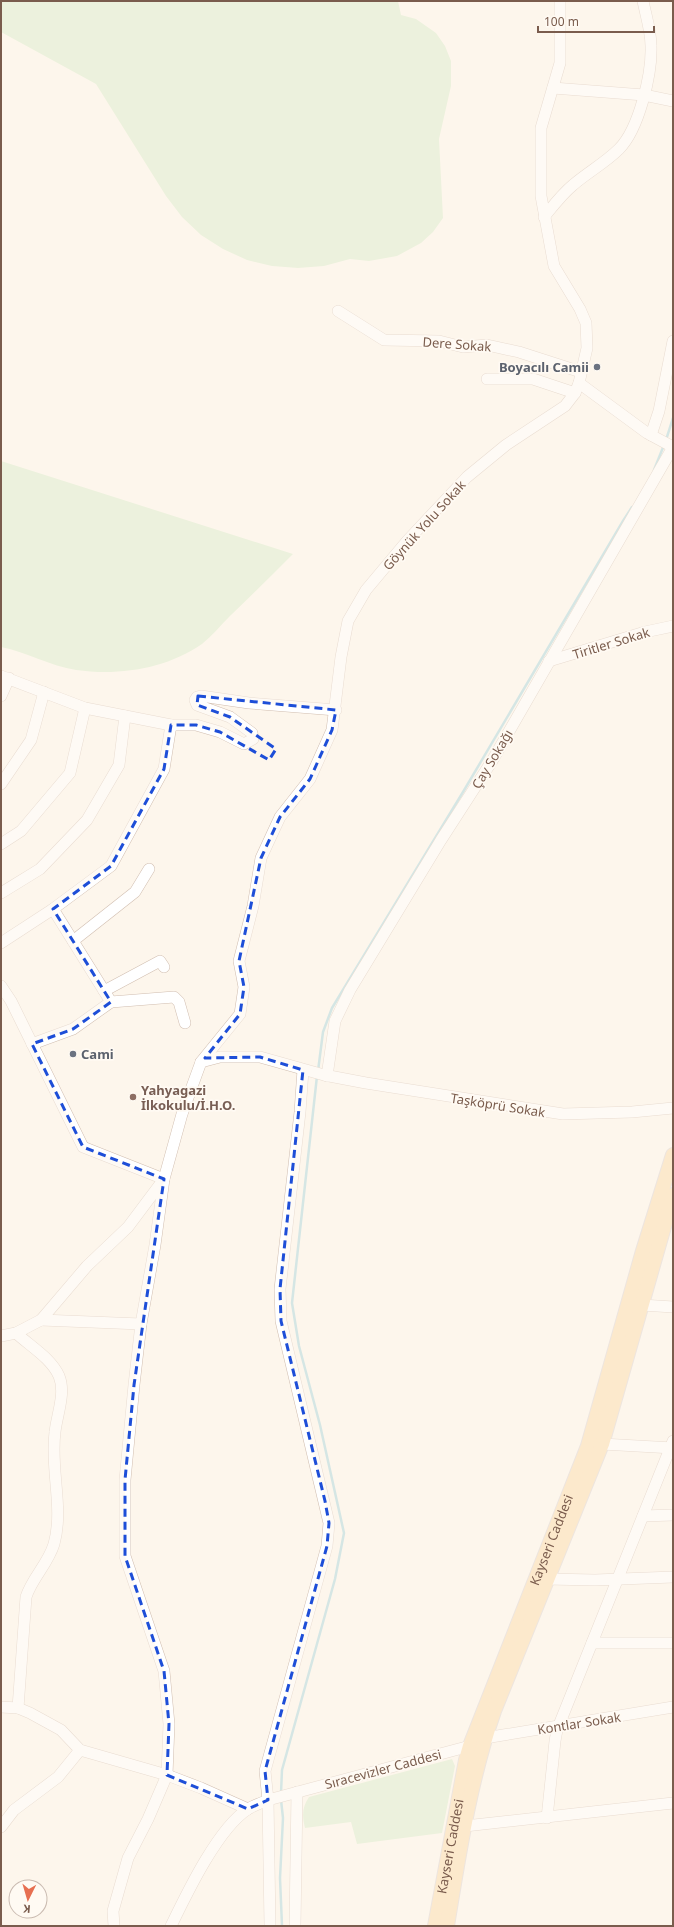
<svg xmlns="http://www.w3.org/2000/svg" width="674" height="1927" viewBox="0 0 674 1927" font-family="'Noto Sans',sans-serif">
<rect width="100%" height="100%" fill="#fdf6ec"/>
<g fill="#d8ecc9">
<path d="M 1,1 L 398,1 L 401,15 L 416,19 L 436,33 L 445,46 L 451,61 L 451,86 L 439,139 L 443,218 L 433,232 L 421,243 L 397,256 L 369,261 L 350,259 L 324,266 L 298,268 L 272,266 L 247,260 L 223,249 L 201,235 L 182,217 L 166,196 L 96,84 L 1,32 Z"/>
<path d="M 1,461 L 293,554 C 272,575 251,596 230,616 C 221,625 212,636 202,644 C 166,669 119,676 76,670 C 50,666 27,652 1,647 Z"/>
<path d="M 452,1759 L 455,1766 L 442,1833 L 357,1844 L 351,1822 L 305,1828 C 302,1816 302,1807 309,1797 Z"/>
</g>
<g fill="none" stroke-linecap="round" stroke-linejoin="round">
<g stroke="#a5d3da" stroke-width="2.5">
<path d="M 666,440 L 673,418"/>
<path d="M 654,470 L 664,445"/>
<path d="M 318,1071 L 323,1032 L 332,1008 L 463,792 L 623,521 L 632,507"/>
<path d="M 281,1793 L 282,1770 L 335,1579 L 344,1533 L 320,1425 L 299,1346 L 292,1303 L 317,1076"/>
<path d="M 281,1800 L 283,1818 L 280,1878 L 282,1926"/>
</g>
<g stroke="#d1beb0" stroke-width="12">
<g id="minor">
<path d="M 553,88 L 644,95 L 673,101"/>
<path d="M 544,217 C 553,206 562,194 573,185 C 588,172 605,163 619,149 C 639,129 652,74 651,46 C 651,31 646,16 643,1"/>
<path d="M 338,311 L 384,340 L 439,341 L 463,347 L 487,345 L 519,352 L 581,372"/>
<path d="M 487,379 L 533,379 L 575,393"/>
<path d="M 579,383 L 647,433 L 673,447"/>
<path d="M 651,435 L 659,411 L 673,341"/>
<path d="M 549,661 L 645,632 L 673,626"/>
<path d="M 1,676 L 85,708 L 171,725 L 196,725 L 220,732 L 244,744 L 253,739 L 252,733 L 230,717 L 197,705 L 195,700 L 197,697 L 201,696 L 249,703 L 336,710"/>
<path d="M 1,696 L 9,678"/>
<path d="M 1,784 L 31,740 L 44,692"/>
<path d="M 1,844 L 21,831 L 70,773 L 85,708"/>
<path d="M 1,893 L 40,869 L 87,820 L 119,765 L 125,716"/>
<path d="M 73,941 L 135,892 L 149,869"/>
<path d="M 1,943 L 53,909 L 111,866 L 164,769 L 171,725"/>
<path d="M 1,986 L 11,1001 L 83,1147 L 164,1179 L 128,1227 L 87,1266 L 41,1320 L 16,1333 L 1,1336"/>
<path d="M 104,991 L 160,961 L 164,967"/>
<path d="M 111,1002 L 174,997 L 179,1002 L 185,1023"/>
<path d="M 32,1044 L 73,1029 L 111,1002 L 53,909"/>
<path d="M 201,1062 L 220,1057 L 260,1057 L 324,1075 L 366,1083 L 563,1114 L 632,1112 L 673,1108"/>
<path d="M 327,1076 L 335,1021 L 350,990 L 441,840 L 492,761 L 673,447"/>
<path d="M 642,1305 L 673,1307"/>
<path d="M 41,1320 L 141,1324"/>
<path d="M 16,1333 C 30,1346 51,1358 59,1376 C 66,1393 57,1414 55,1432 C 50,1469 64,1508 54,1544 C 48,1564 32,1578 26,1597 L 18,1708"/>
<path d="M 602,1444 L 673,1448"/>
<path d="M 643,1516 L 673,1515"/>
<path d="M 547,1579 L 595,1580 L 673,1577"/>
<path d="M 592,1643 L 673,1643"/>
<path d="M 1,1707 L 18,1708 L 30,1713 L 61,1730 L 80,1750 L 167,1775 L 201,1788 L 248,1809"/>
<path d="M 547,1818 L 555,1741 L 557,1730 L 673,1441"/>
<path d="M 465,1826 L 673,1803"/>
<path d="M 1,1827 L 14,1810 L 58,1777 L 80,1750"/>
<path d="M 114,1926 L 113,1911 L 128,1858 L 148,1819 L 167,1775 L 169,1724 L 164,1671 L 125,1556 L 125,1480 L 134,1385 L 141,1324 L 155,1245 L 164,1179 L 182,1114 L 201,1062 L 240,1014 L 244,987 L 239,961 L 253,906 L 261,858 L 280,817 L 310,779 L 332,730 L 341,657 L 348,621 L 366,590 L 407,541 L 467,477 L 506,445 L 565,406 L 575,393 L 579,383 L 587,348 L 586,323 L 580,309 L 554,266 L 541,196 L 541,128 L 560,63 L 560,1"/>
<path d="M 171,1926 C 187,1893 218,1828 248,1809 C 254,1805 262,1803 268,1800 L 470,1746 L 485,1738 L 673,1707"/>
<path d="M 270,1926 L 268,1800 L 265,1771 L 327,1546 L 329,1523 L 281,1321 L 280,1289 L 300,1112 L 303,1070"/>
<path d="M 295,1926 L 297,1792"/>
</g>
</g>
<g stroke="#dad1cd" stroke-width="16">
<g id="major">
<path id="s1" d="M 435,1926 L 466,1760 L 470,1746 L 588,1446 L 643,1251 L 673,1155"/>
<path d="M 447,1926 C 459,1853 470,1780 494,1711 L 602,1444 L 673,1195"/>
</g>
</g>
<use href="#minor" stroke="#fff" stroke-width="11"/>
<use href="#major" stroke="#fbd9a5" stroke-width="14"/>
</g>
<path d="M0 0H674V1927H0ZM 198,696 L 336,710 L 332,730 L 310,779 L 280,817 L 261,858 L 239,961 L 244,987 L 240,1014 L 205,1058 L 260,1057 L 303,1070 L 280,1289 L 281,1321 L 325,1501 L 329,1523 L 327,1546 L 265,1771 L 268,1800 L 248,1809 L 167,1775 L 169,1724 L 164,1671 L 125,1556 L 125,1480 L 134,1385 L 164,1179 L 83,1147 L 32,1044 L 73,1029 L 111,1002 L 53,909 L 111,866 L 164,769 L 171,725 L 196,725 L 220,732 L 269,760 L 276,749 L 230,717 L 197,705 Z" fill="#fdf6ec" fill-opacity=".55" fill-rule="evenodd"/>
<path fill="none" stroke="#1d4ed8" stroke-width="3" stroke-dasharray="8 5" stroke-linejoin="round" d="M 198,696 L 336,710 L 332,730 L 310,779 L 280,817 L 261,858 L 239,961 L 244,987 L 240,1014 L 205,1058 L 260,1057 L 303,1070 L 280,1289 L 281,1321 L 325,1501 L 329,1523 L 327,1546 L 265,1771 L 268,1800 L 248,1809 L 167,1775 L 169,1724 L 164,1671 L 125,1556 L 125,1480 L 134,1385 L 164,1179 L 83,1147 L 32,1044 L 73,1029 L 111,1002 L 53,909 L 111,866 L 164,769 L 171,725 L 196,725 L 220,732 L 269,760 L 276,749 L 230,717 L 197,705 Z"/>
<g fill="#6b7280" stroke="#fffaf3" stroke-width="1.5">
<circle cx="597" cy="367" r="4"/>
<circle cx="73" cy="1054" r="4"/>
</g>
<circle fill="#8d6e63" stroke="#fffaf3" stroke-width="1.5" cx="133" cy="1097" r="4"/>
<g text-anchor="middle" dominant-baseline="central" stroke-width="3.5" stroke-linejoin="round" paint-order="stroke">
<g font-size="13" fill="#7a5c4d" stroke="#fffaf3">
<text transform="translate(457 344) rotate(4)">Dere Sokak</text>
<text transform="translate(424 525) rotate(-48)">Göynük Yolu Sokak</text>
<text transform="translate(611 643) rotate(-17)">Tiritler Sokak</text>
<text transform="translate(492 759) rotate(-59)">Çay Sokağı</text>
<text transform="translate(498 1105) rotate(9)">Taşköprü Sokak</text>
<text stroke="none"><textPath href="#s1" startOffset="405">Kayseri Caddesi</textPath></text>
<text transform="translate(579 1723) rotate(-9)">Kontlar Sokak</text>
<text transform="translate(383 1769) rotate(-15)">Sıracevizler Caddesi</text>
<text stroke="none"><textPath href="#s1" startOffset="81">Kayseri Caddesi</textPath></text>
</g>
<g font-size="13" font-weight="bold" fill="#5b616d" stroke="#fffaf3" text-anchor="end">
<text x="589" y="367">Boyacılı Camii</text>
<text x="81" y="1054" text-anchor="start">Cami</text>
</g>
<g font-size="13" font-weight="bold" fill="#785e54" stroke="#fffaf3" text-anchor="start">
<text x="141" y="1090">Yahyagazi<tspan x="141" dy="15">İlkokulu/İ.H.O.</tspan></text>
</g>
</g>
<rect width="674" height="1927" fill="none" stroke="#7a5c4d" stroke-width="4"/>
<g transform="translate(28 1899) rotate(185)"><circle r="19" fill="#fffaf3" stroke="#cabbb1"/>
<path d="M0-3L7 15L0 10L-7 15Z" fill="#e76f51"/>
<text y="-6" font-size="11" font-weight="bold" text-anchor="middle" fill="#7a5c4d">K</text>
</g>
<path d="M538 26v6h116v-6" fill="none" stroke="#7a5c4d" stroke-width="2"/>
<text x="544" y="26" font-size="12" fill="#7a5c4d" stroke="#fffaf3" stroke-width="3" paint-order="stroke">100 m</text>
</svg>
